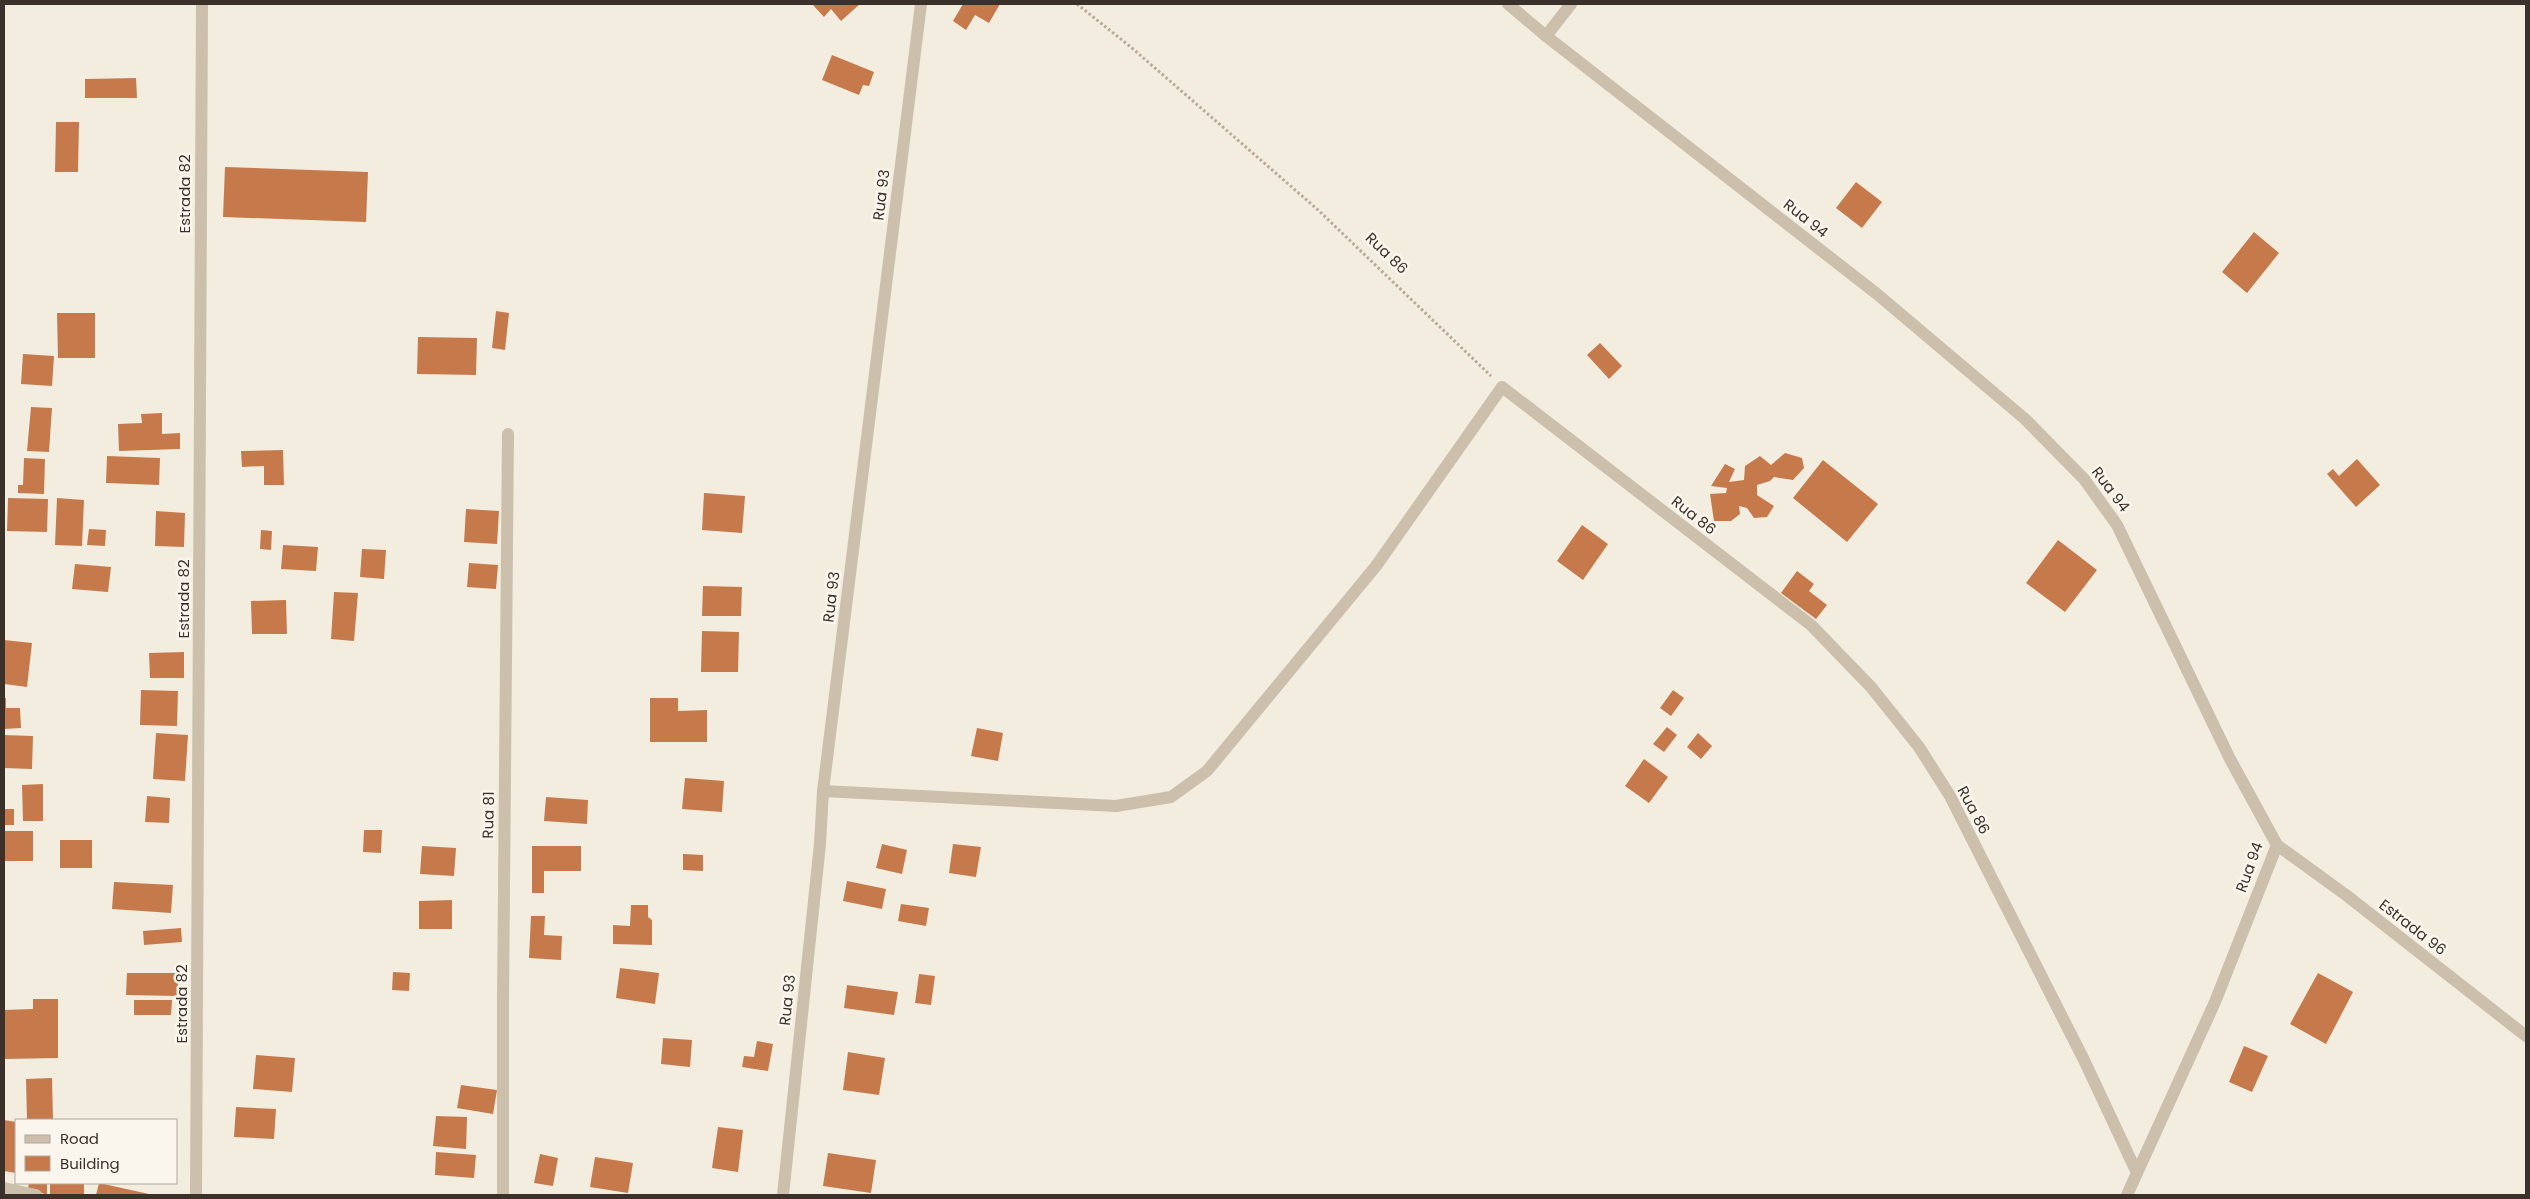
<svg xmlns="http://www.w3.org/2000/svg" width="2530" height="1199" viewBox="0 0 2530 1199" font-family="Poppins,sans-serif">
<rect width="100%" height="100%" fill="#f3ede0"/>
<g fill="#c67a4b">
<path d="M 812,4 L 860,4 L 841,21 L 831,9 L 824,17 Z"/>
<path d="M 963,4 L 1000,4 L 989,23 L 975,15 L 966,30 L 953,21 Z"/>
<path d="M 832,55 L 874,72 L 869,86 L 863,85 L 859,95 L 822,80 Z"/>
<path d="M 136,78 L 137,98 L 85,98 L 85,79 Z"/>
<path d="M 56,122 L 79,122 L 78,172 L 55,172 Z"/>
<path d="M 225,167 L 368,172 L 366,222 L 223,217 Z"/>
<path d="M 1856,182 L 1882,202 L 1862,228 L 1836,208 Z"/>
<path d="M 2254,232 L 2279,253 L 2247,293 L 2222,272 Z"/>
<path d="M 496,311 L 509,313 L 505,350 L 492,348 Z"/>
<path d="M 57,313 L 95,313 L 95,358 L 58,358 Z"/>
<path d="M 418,337 L 477,338 L 476,375 L 417,374 Z"/>
<path d="M 1600,343 L 1622,366 L 1609,379 L 1587,355 Z"/>
<path d="M 23,354 L 54,356 L 52,386 L 21,384 Z"/>
<path d="M 31,407 L 52,408 L 49,452 L 27,451 Z"/>
<path d="M 162,413 L 162,434 L 180,433 L 180,449 L 119,451 L 118,424 L 142,423 L 141,414 Z"/>
<path d="M 283,450 L 284,485 L 264,485 L 264,466 L 242,467 L 241,451 Z"/>
<path d="M 1785,453 L 1802,458 L 1804,468 L 1793,480 L 1774,477 L 1770,481 L 1757,485 L 1757,495 L 1774,506 L 1767,517 L 1754,518 L 1747,508 L 1739,506 L 1740,514 L 1731,521 L 1714,521 L 1710,494 L 1726,493 L 1727,488 L 1711,486 L 1725,464 L 1735,469 L 1729,482 L 1744,480 L 1745,466 L 1760,456 L 1771,465 Z"/>
<path d="M 107,456 L 160,458 L 159,485 L 106,483 Z"/>
<path d="M 24,458 L 45,459 L 44,494 L 18,493 L 18,485 L 23,485 Z"/>
<path d="M 2357,459 L 2380,485 L 2356,507 L 2327,474 L 2333,469 L 2339,476 Z"/>
<path d="M 1823,460 L 1878,504 L 1847,542 L 1793,498 Z"/>
<path d="M 704,493 L 745,496 L 742,533 L 702,530 Z"/>
<path d="M 8,498 L 48,499 L 47,532 L 7,531 Z"/>
<path d="M 57,498 L 84,500 L 82,546 L 55,545 Z"/>
<path d="M 466,509 L 499,511 L 497,544 L 464,542 Z"/>
<path d="M 156,511 L 185,513 L 184,547 L 155,546 Z"/>
<path d="M 1582,525 L 1608,544 L 1583,580 L 1557,561 Z"/>
<path d="M 89,529 L 106,530 L 105,546 L 87,545 Z"/>
<path d="M 261,530 L 272,531 L 271,550 L 260,549 Z"/>
<path d="M 2058,540 L 2097,570 L 2065,612 L 2026,583 Z"/>
<path d="M 283,545 L 318,547 L 316,571 L 281,569 Z"/>
<path d="M 362,549 L 386,550 L 384,579 L 360,577 Z"/>
<path d="M 469,563 L 498,565 L 496,589 L 467,587 Z"/>
<path d="M 75,564 L 111,567 L 108,592 L 72,589 Z"/>
<path d="M 1797,571 L 1814,584 L 1809,591 L 1827,605 L 1816,619 L 1781,593 Z"/>
<path d="M 703,586 L 742,587 L 741,616 L 702,616 Z"/>
<path d="M 334,592 L 358,593 L 354,641 L 331,639 Z"/>
<path d="M 286,600 L 287,634 L 252,634 L 251,601 Z"/>
<path d="M 702,631 L 739,632 L 738,672 L 701,672 Z"/>
<path d="M 4,640 L 32,643 L 27,687 L 4,684 Z"/>
<path d="M 184,652 L 184,678 L 150,678 L 149,653 Z"/>
<path d="M 141,690 L 178,691 L 177,726 L 140,725 Z"/>
<path d="M 1673,690 L 1684,698 L 1671,716 L 1660,708 Z"/>
<path d="M 4,698 L 6,698 L 6,708 L 20,708 L 21,728 L 4,729 Z"/>
<path d="M 650,698 L 678,698 L 678,711 L 707,710 L 707,742 L 650,742 Z"/>
<path d="M 1667,727 L 1677,735 L 1664,752 L 1653,744 Z"/>
<path d="M 977,728 L 1003,733 L 998,761 L 971,756 Z"/>
<path d="M 156,733 L 188,735 L 185,781 L 153,779 Z"/>
<path d="M 1698,733 L 1712,746 L 1701,759 L 1687,747 Z"/>
<path d="M 4,735 L 33,736 L 32,769 L 4,768 Z"/>
<path d="M 1644,759 L 1668,777 L 1649,803 L 1625,786 Z"/>
<path d="M 685,778 L 724,781 L 722,812 L 682,809 Z"/>
<path d="M 43,784 L 43,821 L 23,821 L 22,785 Z"/>
<path d="M 147,796 L 170,798 L 169,823 L 145,822 Z"/>
<path d="M 546,797 L 588,800 L 587,824 L 544,821 Z"/>
<rect x="4" y="809" width="10" height="16"/>
<path d="M 364,830 L 382,830 L 381,853 L 363,852 Z"/>
<rect x="4" y="831" width="29" height="30"/>
<rect x="60" y="840" width="32" height="28"/>
<path d="M 882,844 L 907,850 L 902,874 L 876,868 Z"/>
<path d="M 953,844 L 981,847 L 976,877 L 949,873 Z"/>
<path d="M 422,846 L 456,848 L 454,876 L 420,874 Z"/>
<path d="M 532,846 L 581,846 L 581,871 L 544,871 L 544,893 L 532,893 Z"/>
<path d="M 683,854 L 703,855 L 703,871 L 683,870 Z"/>
<path d="M 847,881 L 886,889 L 882,909 L 843,901 Z"/>
<path d="M 114,882 L 173,885 L 171,913 L 112,909 Z"/>
<path d="M 452,900 L 452,929 L 419,929 L 419,901 Z"/>
<path d="M 901,904 L 929,908 L 926,926 L 898,921 Z"/>
<path d="M 631,905 L 648,905 L 648,917 L 652,920 L 652,945 L 613,944 L 613,925 L 630,926 Z"/>
<path d="M 531,916 L 545,916 L 544,935 L 562,936 L 561,960 L 529,958 Z"/>
<path d="M 181,928 L 182,942 L 144,945 L 143,931 Z"/>
<path d="M 620,968 L 659,973 L 655,1004 L 616,998 Z"/>
<path d="M 393,972 L 410,973 L 409,991 L 392,990 Z"/>
<path d="M 127,973 L 178,973 L 178,996 L 126,995 Z"/>
<path d="M 2318,973 L 2353,992 L 2326,1044 L 2290,1024 Z"/>
<path d="M 919,974 L 935,976 L 931,1005 L 915,1003 Z"/>
<path d="M 847,985 L 898,992 L 894,1015 L 844,1008 Z"/>
<path d="M 33,999 L 58,999 L 58,1058 L 4,1059 L 4,1010 L 33,1009 Z"/>
<path d="M 134,1000 L 172,1000 L 171,1015 L 134,1015 Z"/>
<path d="M 663,1038 L 692,1040 L 690,1067 L 661,1064 Z"/>
<path d="M 757,1041 L 773,1044 L 768,1071 L 742,1067 L 744,1056 L 754,1057 Z"/>
<path d="M 2244,1046 L 2268,1056 L 2252,1092 L 2229,1082 Z"/>
<path d="M 848,1052 L 885,1058 L 879,1095 L 843,1090 Z"/>
<path d="M 256,1055 L 295,1058 L 292,1092 L 253,1089 Z"/>
<path d="M 52,1078 L 53,1120 L 27,1120 L 26,1079 Z"/>
<path d="M 461,1085 L 497,1090 L 493,1114 L 457,1108 Z"/>
<path d="M 236,1107 L 276,1109 L 274,1139 L 234,1137 Z"/>
<path d="M 436,1116 L 467,1117 L 466,1149 L 433,1146 Z"/>
<path d="M 4,1120 L 16,1122 L 16,1173 L 4,1171 Z"/>
<path d="M 718,1127 L 743,1130 L 738,1172 L 712,1168 Z"/>
<path d="M 436,1152 L 476,1155 L 474,1178 L 435,1175 Z"/>
<path d="M 828,1153 L 876,1160 L 871,1193 L 823,1186 Z"/>
<path d="M 540,1154 L 558,1158 L 553,1186 L 534,1183 Z"/>
<path d="M 595,1157 L 633,1163 L 628,1193 L 590,1187 Z"/>
<path d="M 29,1183 L 47,1183 L 47,1195 L 28,1188 Z"/>
<rect x="50" y="1183" width="34" height="12"/>
<path d="M 99,1183 L 149,1194 L 149,1195 L 96,1195 Z"/>
</g>
<g fill="none" stroke-linecap="round" stroke-linejoin="round">
<path stroke="#b8a995" stroke-width="3" stroke-dasharray="2.5 2.5" stroke-linecap="butt" d="M 1077,4 L 1132,48 L 1317,209 L 1491,376"/>
<g stroke="#ccbfab" stroke-width="12">
<path d="M 1508,4 L 1546,36 L 1877,294 L 2025,419 L 2084,479 L 2117,525 L 2230,759 L 2277,845 L 2215,1002 L 2127,1195"/>
<path d="M 1546,36 L 1571,4"/>
<path d="M 823,791 L 1116,806 L 1171,797 L 1207,771 L 1376,566 L 1502,387 L 1811,625 L 1871,687 L 1919,747 L 1950,796 L 2084,1060 L 2137,1173"/>
<path d="M 2277,845 L 2346,895 L 2526,1036"/>
<path d="M 4,1188 L 36,1195"/>
<path d="M 196,1195 L 202,4"/>
<path d="M 503,1195 L 503,1001 L 508,434"/>
<path d="M 783,1195 L 820,844 L 823,791 L 921,4"/>
</g>
</g>
<g text-anchor="middle" dominant-baseline="central" stroke-width="5" stroke-linejoin="round" paint-order="stroke">
<g font-size="15" fill="#3a312b" stroke="#fbf6ed">
<text transform="translate(184 194) rotate(-90)">Estrada 82</text>
<text transform="translate(881 195) rotate(-83)">Rua 93</text>
<text transform="translate(1806 218) rotate(38)">Rua 94</text>
<text transform="translate(1387 253) rotate(44)">Rua 86</text>
<text transform="translate(2111 489) rotate(53)">Rua 94</text>
<text transform="translate(1694 515) rotate(38)">Rua 86</text>
<text transform="translate(831 597) rotate(-83)">Rua 93</text>
<text transform="translate(183 599) rotate(-90)">Estrada 82</text>
<text transform="translate(1974 810) rotate(62)">Rua 86</text>
<text transform="translate(488 815) rotate(-89)">Rua 81</text>
<text transform="translate(2249 867) rotate(-70)">Rua 94</text>
<text transform="translate(2413 927) rotate(38)">Estrada 96</text>
<text transform="translate(787 1000) rotate(-84)">Rua 93</text>
<text transform="translate(181 1004) rotate(-90)">Estrada 82</text>
</g>
</g>
<rect width="2530" height="1199" fill="none" stroke="#3a312b" stroke-width="10"/>
<rect x="15" y="1119" width="162" height="65" fill="#fbf6ed" stroke="#aea79f"/>
<rect x="25" y="1135" width="25" height="8" fill="#ccbfab" stroke="#aea79f"/>
<text x="60" y="1144" font-size="15" fill="#3a312b">Road</text>
<rect x="25" y="1156" width="25" height="15" fill="#c67a4b" stroke="#aea79f"/>
<text x="60" y="1169" font-size="15" fill="#3a312b">Building</text>
</svg>
